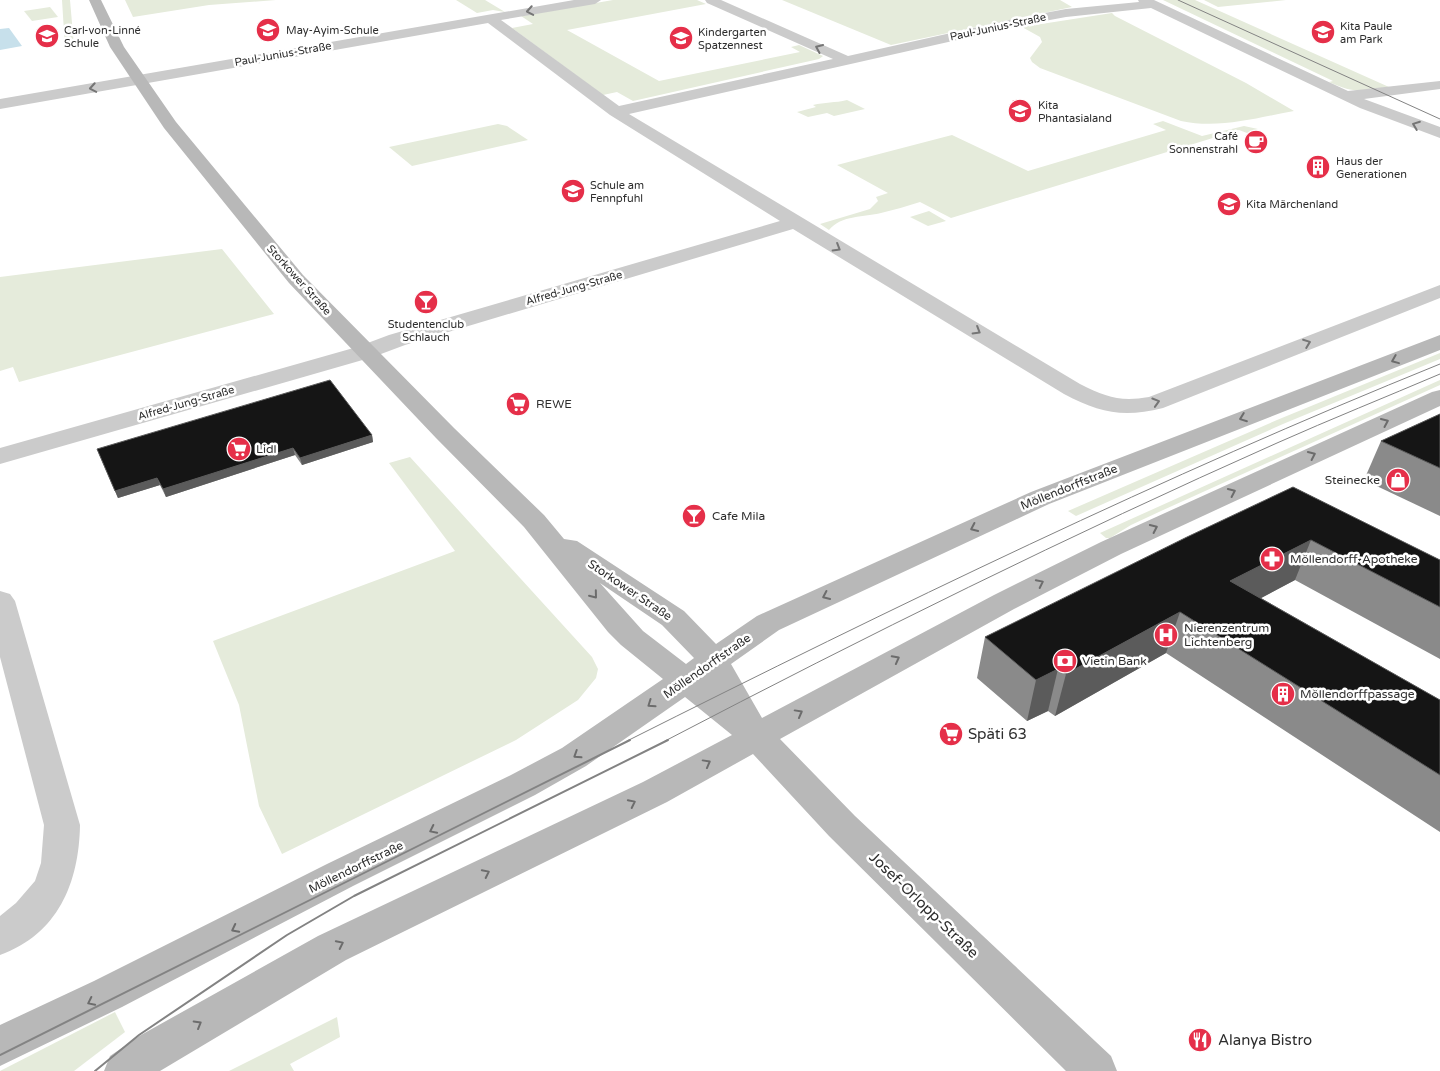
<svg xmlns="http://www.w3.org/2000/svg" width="1440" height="1071" viewBox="0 0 1440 1071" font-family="'Varela Round',sans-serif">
<rect width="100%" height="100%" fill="#fff"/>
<g fill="#e5ebdb">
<path d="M 62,0 L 70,0 L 74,46 L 65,47 Z"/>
<path d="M 125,0 L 276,0 L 209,5 L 133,17 Z"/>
<path d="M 456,0 L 485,0 L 505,12 L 493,10 L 477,13 Z"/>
<path d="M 613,0 L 697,0 L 706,4 L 567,30 L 659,81 L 800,52 L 791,47 L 799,45 L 823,56 L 819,59 L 633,101 L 617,92 L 603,95 L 512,28 L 533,24 L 521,16 Z"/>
<path d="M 782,0 L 1060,0 L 1072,7 L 891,45 Z"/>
<path d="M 1157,0 L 1195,0 L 1389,87 C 1360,91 1356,94 1329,82 L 1333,81 L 1163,0 Z"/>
<path d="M 1204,0 L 1286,0 L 1218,7 Z"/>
<path d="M 50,7 L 58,17 L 32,21 L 24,11 Z"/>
<path d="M 1112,13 L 1115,16 L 1246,83 L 1294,111 C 1256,118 1219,129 1181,121 L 1040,68 L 1032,62 L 1030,58 L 1042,42 L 1040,37 L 1022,27 Z"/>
<path d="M 847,100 L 865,109 L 834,116 L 827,113 L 808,117 L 797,112 L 816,107 L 813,105 C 825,102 835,103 847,100 Z"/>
<path d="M 1163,121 L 1202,136 L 1244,126 L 1258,129 L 1247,133 L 1239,130 L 951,218 L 920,202 C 907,206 894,210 881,213 C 865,217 841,215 829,230 L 820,224 L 870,209 L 878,201 L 876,197 L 888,193 L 837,165 L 952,135 L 1028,171 L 1166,130 L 1153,124 Z"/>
<path d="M 498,124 L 507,126 L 528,140 L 412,166 L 389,147 Z"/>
<path d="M 929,211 L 946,221 L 928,226 L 910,217 Z"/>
<path d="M 222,249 L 274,314 L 19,382 L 13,367 L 0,371 L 0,277 Z"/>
<path d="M 1440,353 L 1440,359 L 1283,424 L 1076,516 L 1068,511 L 1277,420 Z"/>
<path d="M 1440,380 L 1440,385 L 1161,511 L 1131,525 L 1110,538 L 1106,538 L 1100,533 Z"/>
<path d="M 410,457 L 592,657 L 598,669 L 596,678 L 578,700 L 516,740 L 282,854 L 259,806 L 239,705 L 213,641 L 455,551 L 389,463 Z"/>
<path d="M 115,1012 L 125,1032 L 74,1071 L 0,1071 Z"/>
<path d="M 337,1017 L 340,1037 L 290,1064 L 294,1071 L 229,1071 Z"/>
</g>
<path fill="#c7e0eb" d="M 9,28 L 22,46 L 0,50 L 0,29 Z"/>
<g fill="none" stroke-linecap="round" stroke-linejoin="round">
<g fill="#cbcbcb" fill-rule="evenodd">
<path d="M 574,0 L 601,0 L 595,4 L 501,20 L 619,106 L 833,59 L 707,3 L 705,0 L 721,0 L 848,56 L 1023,17 L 1066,9 L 1139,2 L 1138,0 L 1154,0 L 1348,91 L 1440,81 L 1440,89 L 1364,99 L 1440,127 L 1440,138 L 1360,108 L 1151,8 L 1066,17 L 1023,25 L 629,114 L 1080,384 C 1106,397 1120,402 1149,397 L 1440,285 L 1440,298 L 1163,408 C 1123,418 1100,413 1064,394 L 793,229 L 405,345 L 373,357 L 0,464 L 0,448 L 357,347 L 389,335 L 780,221 L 610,115 L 488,23 L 0,109 L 0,99 Z"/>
<path d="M 0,591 L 10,594 L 15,601 L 80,825 C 79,883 58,934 0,955 L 0,916 L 16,903 L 35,881 L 41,863 L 44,825 L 0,657 Z"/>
</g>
<path fill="#b8b8b8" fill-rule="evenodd" d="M 89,0 L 101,0 L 124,47 L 176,122 L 303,275 L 454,428 L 544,515 L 564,539 L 577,541 L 684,611 L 716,644 L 757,616 L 1031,492 L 1440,335 L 1440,350 L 1049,504 L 779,630 L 731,664 L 762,718 L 994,595 L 1101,542 L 1432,392 L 1440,390 L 1440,406 L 1121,554 L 1014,609 L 780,739 L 855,816 L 1111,1056 L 1117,1071 L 1066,1071 L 829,836 L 753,754 L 667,802 L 346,960 L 160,1071 L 104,1071 L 110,1056 L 141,1035 L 318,936 L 643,782 L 732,735 L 685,697 L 586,766 L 535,795 L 353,886 L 122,1007 L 0,1066 L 0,1025 L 94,981 L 327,864 L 511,775 L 562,748 L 663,679 L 621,645 L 608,632 L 524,527 L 436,438 L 289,283 L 164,128 L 110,47 ZM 600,583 L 662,625 L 694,658 L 686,664 L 643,631 Z"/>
<g stroke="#838383" stroke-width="1">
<path d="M 1178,0 L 1440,119"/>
<path d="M 627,741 C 894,607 1163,476 1440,364"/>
<path d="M 665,741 C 866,636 1070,535 1277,443 C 1331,419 1386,397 1440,374"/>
</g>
<g stroke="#838383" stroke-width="2">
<path d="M 0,1055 L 630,740"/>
<path d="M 95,1071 L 139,1035 L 287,935 L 354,896 L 668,740"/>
</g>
</g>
<g fill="#8a8a8a">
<path d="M 1440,414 L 1440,516 L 1364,480 L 1381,441 Z"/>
<path d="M 372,435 L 373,442 L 302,465 L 295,455 L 166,497 L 160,485 L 118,498 L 97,449 Z"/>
<path d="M 1293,487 L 1440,560 L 1440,659 L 1295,580 L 1261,598 L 1440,700 L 1440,832 L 1166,653 L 1055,716 L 1048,711 L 1027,721 L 977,678 L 985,637 Z"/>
</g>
<g fill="#5b5b5b">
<path d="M 372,435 L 373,442 L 302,465 L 300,458 Z"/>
<path d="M 293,448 L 295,455 L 166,497 L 163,489 Z"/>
<path d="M 157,478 L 160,485 L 118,498 L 115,491 Z"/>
<path d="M 1311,540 L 1295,580 L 1216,622 L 1230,581 Z"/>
<path d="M 1180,612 L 1166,653 L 1055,716 L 1066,674 Z"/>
<path d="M 1058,669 L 1048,711 L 1027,721 L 1036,680 Z"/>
</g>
<g fill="#151515" stroke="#5b5b5b">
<path d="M 330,380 L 372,435 L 300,458 L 293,448 L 163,489 L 157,478 L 115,491 L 97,449 Z"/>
<path d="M 1440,414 L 1440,468 L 1381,441 Z"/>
<path d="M 1293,487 L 1440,560 L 1440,607 L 1311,540 L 1230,581 L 1440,700 L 1440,775 L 1180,612 L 1066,674 L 1058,669 L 1036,680 L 985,637 L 1187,537 Z"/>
</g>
<defs><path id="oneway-chevron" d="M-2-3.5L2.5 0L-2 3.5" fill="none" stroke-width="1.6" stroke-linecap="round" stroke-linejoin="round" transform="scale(1.25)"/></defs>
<g stroke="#757575">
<use href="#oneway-chevron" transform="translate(530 11) rotate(170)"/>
<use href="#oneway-chevron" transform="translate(819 48) rotate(-156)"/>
<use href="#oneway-chevron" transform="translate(93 88) rotate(170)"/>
<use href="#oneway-chevron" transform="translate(1416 125) rotate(-159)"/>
<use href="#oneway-chevron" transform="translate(837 248) rotate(31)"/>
<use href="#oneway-chevron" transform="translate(977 331) rotate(31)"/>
<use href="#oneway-chevron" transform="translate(1307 343) rotate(-21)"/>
<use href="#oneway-chevron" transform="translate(1156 402) rotate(-17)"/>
</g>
<g stroke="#6c6c6c">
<use href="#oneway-chevron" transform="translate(1395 360) rotate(158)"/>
<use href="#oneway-chevron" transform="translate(1243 418) rotate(159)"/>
<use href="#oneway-chevron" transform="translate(1385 422) rotate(-24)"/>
<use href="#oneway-chevron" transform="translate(1312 455) rotate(-25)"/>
<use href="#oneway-chevron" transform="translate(1232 492) rotate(-25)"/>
<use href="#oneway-chevron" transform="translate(974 528) rotate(155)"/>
<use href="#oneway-chevron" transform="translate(1154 528) rotate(-25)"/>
<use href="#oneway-chevron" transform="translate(1040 583) rotate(-26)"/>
<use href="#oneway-chevron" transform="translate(594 595) rotate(51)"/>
<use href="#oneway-chevron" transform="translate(826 596) rotate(155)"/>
<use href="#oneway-chevron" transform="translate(896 659) rotate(-28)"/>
<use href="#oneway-chevron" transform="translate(651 704) rotate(145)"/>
<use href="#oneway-chevron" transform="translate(799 713) rotate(-29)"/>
<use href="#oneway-chevron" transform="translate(577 755) rotate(147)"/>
<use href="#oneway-chevron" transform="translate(707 763) rotate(-29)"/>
<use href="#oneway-chevron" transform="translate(632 803) rotate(-26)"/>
<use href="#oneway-chevron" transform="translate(433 830) rotate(154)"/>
<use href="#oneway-chevron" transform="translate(486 873) rotate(-26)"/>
<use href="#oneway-chevron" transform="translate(235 929) rotate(153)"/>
<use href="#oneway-chevron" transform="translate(340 944) rotate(-26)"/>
<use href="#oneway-chevron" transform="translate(91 1002) rotate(154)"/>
<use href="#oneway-chevron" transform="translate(198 1024) rotate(-30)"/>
</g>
<defs>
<g id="school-disc" transform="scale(1.25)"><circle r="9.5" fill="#e52f49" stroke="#fff"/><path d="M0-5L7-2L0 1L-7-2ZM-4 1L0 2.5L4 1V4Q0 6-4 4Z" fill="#fff"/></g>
<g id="cafe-disc" transform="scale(1.25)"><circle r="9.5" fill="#e52f49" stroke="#fff"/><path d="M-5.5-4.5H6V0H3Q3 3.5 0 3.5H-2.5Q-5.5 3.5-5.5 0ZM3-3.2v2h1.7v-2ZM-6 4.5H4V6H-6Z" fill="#fff"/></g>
<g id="building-disc" transform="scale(1.25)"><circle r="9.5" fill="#e52f49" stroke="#fff"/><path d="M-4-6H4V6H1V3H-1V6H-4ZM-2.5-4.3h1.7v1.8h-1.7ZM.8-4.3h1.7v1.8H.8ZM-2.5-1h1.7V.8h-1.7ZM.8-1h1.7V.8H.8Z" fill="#fff"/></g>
<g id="bar-disc" transform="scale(1.25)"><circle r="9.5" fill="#e52f49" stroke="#fff"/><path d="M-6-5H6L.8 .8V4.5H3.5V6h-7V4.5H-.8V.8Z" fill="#fff"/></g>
<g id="supermarket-disc" transform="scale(1.25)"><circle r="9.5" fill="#e52f49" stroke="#fff"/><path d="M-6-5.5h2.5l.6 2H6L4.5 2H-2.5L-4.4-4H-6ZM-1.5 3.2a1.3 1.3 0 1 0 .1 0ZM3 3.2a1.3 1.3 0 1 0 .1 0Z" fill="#fff"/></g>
<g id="shop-disc" transform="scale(1.25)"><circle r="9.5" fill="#e52f49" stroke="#fff"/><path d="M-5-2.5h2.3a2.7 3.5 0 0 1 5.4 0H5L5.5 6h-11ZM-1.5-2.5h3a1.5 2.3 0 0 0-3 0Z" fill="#fff"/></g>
<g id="pharmacy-disc" transform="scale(1.25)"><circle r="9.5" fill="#e52f49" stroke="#fff"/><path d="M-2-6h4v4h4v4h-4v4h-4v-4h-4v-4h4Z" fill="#fff"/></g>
<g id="hospital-disc" transform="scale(1.25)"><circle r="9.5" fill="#e52f49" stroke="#fff"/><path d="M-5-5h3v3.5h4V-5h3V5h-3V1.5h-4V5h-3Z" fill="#fff"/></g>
<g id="bank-disc" transform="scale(1.25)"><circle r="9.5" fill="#e52f49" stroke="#fff"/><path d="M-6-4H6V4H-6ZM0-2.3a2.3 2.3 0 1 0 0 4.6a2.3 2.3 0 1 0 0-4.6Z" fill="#fff"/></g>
<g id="restaurant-disc" transform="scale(1.25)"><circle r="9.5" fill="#e52f49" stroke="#fff"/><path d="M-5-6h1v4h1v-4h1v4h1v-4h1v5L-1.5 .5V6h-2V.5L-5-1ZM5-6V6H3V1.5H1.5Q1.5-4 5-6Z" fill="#fff"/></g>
</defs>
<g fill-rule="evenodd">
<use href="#school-disc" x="268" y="30"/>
<use href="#school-disc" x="1323" y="32"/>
<use href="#school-disc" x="47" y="36"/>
<use href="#school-disc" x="681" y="38"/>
<use href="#school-disc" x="1020" y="111"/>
<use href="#cafe-disc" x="1256" y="142"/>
<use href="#building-disc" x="1318" y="167"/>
<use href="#school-disc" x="573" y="191"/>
<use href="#school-disc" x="1229" y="204"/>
<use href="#bar-disc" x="426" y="302"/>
<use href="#supermarket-disc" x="518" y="404"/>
<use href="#supermarket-disc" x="239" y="449"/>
<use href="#shop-disc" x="1398" y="480"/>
<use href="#bar-disc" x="694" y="516"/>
<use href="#pharmacy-disc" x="1272" y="559"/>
<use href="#hospital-disc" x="1166" y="635"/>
<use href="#bank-disc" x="1065" y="661"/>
<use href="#building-disc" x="1283" y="694"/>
<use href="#supermarket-disc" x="951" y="734"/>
<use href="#restaurant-disc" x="1200" y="1040"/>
</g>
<g text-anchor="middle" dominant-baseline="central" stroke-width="5" stroke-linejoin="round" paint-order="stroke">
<g font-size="11" fill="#2e2e2e" stroke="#fff" text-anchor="start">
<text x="1340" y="26">Kita Paule<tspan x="1340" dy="13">am Park</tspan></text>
<text x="64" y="30">Carl-von-Linné<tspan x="64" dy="13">Schule</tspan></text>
<text x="286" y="30">May-Ayim-Schule</text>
<text x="698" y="32">Kindergarten<tspan x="698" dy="13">Spatzennest</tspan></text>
<text x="1038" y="105">Kita<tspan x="1038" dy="13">Phantasialand</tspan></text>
<text x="1238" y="136" text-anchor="end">Café<tspan x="1238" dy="13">Sonnenstrahl</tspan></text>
<text x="1336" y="161">Haus der<tspan x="1336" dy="13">Generationen</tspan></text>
<text x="590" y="185">Schule am<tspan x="590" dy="13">Fennpfuhl</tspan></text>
<text x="1246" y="204">Kita Märchenland</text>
<text x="426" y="324" text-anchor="middle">Studentenclub<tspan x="426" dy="13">Schlauch</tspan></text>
</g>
<g font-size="11" fill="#2e2e2e" stroke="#fff">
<text transform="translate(998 27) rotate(-12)">Paul-Junius-Straße</text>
<text transform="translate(283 54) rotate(-10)">Paul-Junius-Straße</text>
<text transform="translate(299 280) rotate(48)">Storkower Straße</text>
<text transform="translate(574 288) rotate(-16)">Alfred-Jung-Straße</text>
<text transform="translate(186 403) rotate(-16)">Alfred-Jung-Straße</text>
</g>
<g font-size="12" fill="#2e2e2e" stroke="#fff" text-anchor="start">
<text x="536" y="404">REWE</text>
<text x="256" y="449">Lidl</text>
<text x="1380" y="480" text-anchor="end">Steinecke</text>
<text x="712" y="516">Cafe Mila</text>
<text x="1290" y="559">Möllendorff-Apotheke</text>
<text x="1184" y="628">Nierenzentrum<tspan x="1184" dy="14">Lichtenberg</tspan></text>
<text x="1082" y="661">Vietin Bank</text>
<text x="1300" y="694">Möllendorffpassage</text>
</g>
<g font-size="12" fill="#2e2e2e" stroke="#fff">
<text transform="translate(1069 487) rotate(-22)">Möllendorffstraße</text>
<text transform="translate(630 590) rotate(34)">Storkower Straße</text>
<text transform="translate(707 666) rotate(-35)">Möllendorffstraße</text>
<text transform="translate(356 867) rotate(-26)">Möllendorffstraße</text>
</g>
<g font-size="15" fill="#2e2e2e" stroke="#fff" text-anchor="start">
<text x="968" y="734">Späti 63</text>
<text x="1218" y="1040">Alanya Bistro</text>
</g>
<g font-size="15" fill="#2e2e2e" stroke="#fff">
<text transform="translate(924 905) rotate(44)">Josef-Orlopp-Straße</text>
</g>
</g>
</svg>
